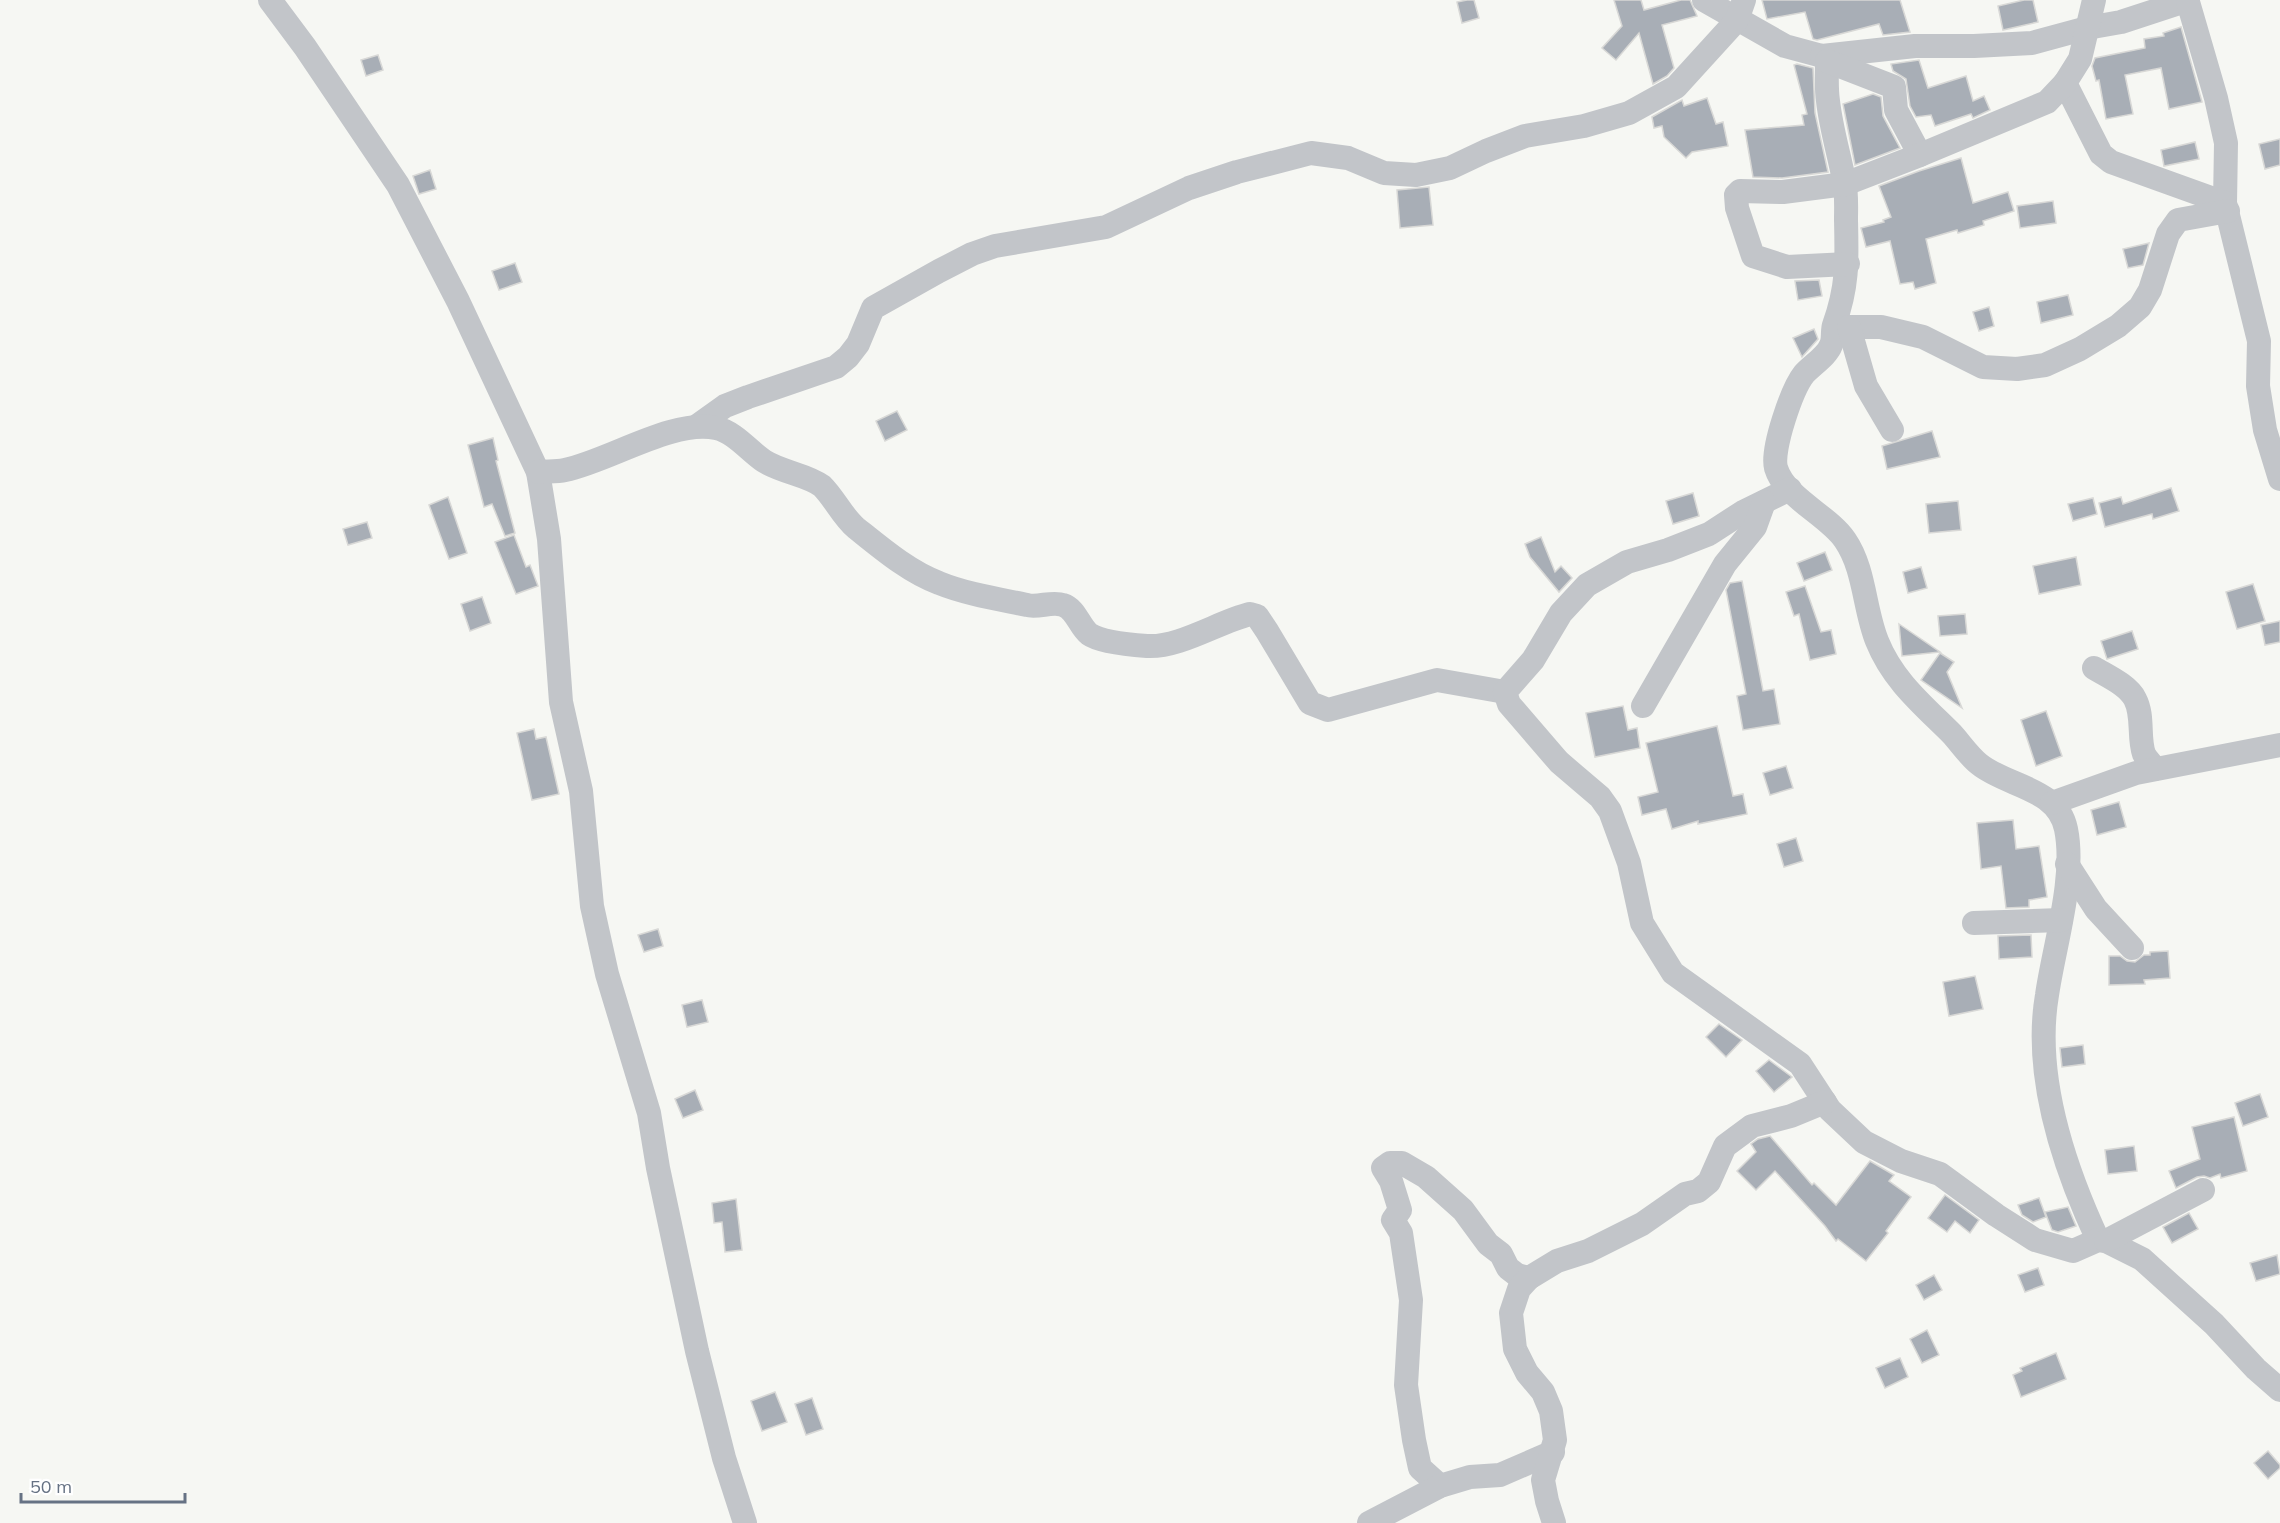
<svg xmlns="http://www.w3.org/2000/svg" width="2280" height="1523" viewBox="0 0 2280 1523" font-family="Mulish,sans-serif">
<rect width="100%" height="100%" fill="#f6f7f3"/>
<g fill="#a8aeb6" stroke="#d8d8d6" stroke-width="1.5">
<path d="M 1467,0 L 1474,0 L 1479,18 L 1462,23 L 1457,2 Z"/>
<path d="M 1614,0 L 1641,0 L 1644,10 L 1681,0 L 1690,0 L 1697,16 L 1662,25 L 1674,68 L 1667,76 L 1653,84 L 1639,33 L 1616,60 L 1602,48 L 1622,26 Z"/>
<path d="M 1762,0 L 1900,0 L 1910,32 L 1883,35 L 1879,24 L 1817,40 L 1813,39 L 1805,12 L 1767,19 Z"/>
<path d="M 2024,0 L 2033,0 L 2038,22 L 2003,30 L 1998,6 Z"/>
<path d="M 2181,27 L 2202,102 L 2169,109 L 2161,68 L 2125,75 L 2133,114 L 2106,119 L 2099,80 L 2096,81 L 2092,66 L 2095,58 L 2145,48 L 2144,39 L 2164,36 L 2163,33 Z"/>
<path d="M 378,55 L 383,70 L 366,76 L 361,60 Z"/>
<path d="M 1919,60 L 1928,88 L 1966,76 L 1973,101 L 1984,96 L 1990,110 L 1973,118 L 1971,114 L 1935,126 L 1931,115 L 1916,117 L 1910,106 L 1906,79 L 1893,71 L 1891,64 Z"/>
<path d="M 1797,64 L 1813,68 L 1815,113 L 1828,172 L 1782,178 L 1753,177 L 1745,130 L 1804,125 L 1802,115 L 1807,114 L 1794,65 Z"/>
<path d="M 1873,94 L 1881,97 L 1883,116 L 1900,148 L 1855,165 L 1843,104 Z"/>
<path d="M 1707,98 L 1716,124 L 1723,122 L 1728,146 L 1692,152 L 1686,158 L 1664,137 L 1662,126 L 1654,128 L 1652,117 L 1682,100 L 1684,106 Z"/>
<path d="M 2280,139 L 2280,165 L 2265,169 L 2259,144 Z"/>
<path d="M 2195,142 L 2199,159 L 2164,166 L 2161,150 Z"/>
<path d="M 1961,158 L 1973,203 L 2008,192 L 2014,211 L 1983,221 L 1984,225 L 1958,233 L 1957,230 L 1926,239 L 1936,283 L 1915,289 L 1913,282 L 1900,284 L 1890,241 L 1866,247 L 1861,228 L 1884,222 L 1883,220 L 1891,217 L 1879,186 L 1919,171 Z"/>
<path d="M 430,170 L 436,189 L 419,194 L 413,176 Z"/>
<path d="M 1429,187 L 1433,225 L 1400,228 L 1397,190 Z"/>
<path d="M 2053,201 L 2056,223 L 2020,228 L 2017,206 Z"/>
<path d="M 2149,243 L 2143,265 L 2128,268 L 2123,249 Z"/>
<path d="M 515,263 L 522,282 L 499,290 L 492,271 Z"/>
<path d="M 1819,280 L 1822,296 L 1798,300 L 1795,281 Z"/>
<path d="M 2068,295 L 2073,315 L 2041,323 L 2037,302 Z"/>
<path d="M 1989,307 L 1994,326 L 1979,331 L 1973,312 Z"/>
<path d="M 1814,329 L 1818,339 L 1802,357 L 1793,338 Z"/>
<path d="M 897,411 L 907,430 L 885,441 L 876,421 Z"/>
<path d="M 1932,431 L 1940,457 L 1887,469 L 1882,446 Z"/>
<path d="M 493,438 L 498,460 L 496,461 L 515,533 L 505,536 L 492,504 L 484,507 L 468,445 Z"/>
<path d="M 2171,488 L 2179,511 L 2153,519 L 2152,514 L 2105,527 L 2099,503 L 2121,497 L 2123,504 Z"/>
<path d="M 1693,493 L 1699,516 L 1673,524 L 1666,501 Z"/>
<path d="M 448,497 L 467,553 L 449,559 L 429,505 Z"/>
<path d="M 2093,498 L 2097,514 L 2073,521 L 2068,504 Z"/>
<path d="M 1958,501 L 1961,530 L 1929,533 L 1926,504 Z"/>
<path d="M 367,522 L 372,538 L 348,545 L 343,529 Z"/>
<path d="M 514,535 L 526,567 L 530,565 L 538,586 L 516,594 L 495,542 Z"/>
<path d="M 1541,537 L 1555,572 L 1561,566 L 1572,578 L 1559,592 L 1530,557 L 1525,544 Z"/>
<path d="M 1825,552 L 1832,570 L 1804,581 L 1797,563 Z"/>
<path d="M 2076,557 L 2081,585 L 2039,594 L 2033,566 Z"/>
<path d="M 1921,567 L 1927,588 L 1908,593 L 1903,572 Z"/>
<path d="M 1742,581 L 1763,691 L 1774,689 L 1780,724 L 1743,730 L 1737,696 L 1746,694 L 1726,590 L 1730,583 Z"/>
<path d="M 2253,584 L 2265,621 L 2237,629 L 2226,592 Z"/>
<path d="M 1805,586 L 1821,632 L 1831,630 L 1836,654 L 1810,660 L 1799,614 L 1794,616 L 1786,592 Z"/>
<path d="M 482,597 L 491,623 L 470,631 L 461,604 Z"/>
<path d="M 1965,614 L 1967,634 L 1940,636 L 1938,616 Z"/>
<path d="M 2280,621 L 2280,642 L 2265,645 L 2261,625 Z"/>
<path d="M 1899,624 L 1940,652 L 1902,656 Z"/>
<path d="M 2132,631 L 2138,649 L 2107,659 L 2101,641 Z"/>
<path d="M 1940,653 L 1954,662 L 1947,672 L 1962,708 L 1921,680 Z"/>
<path d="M 1623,706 L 1628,730 L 1637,728 L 1640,748 L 1595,757 L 1586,713 Z"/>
<path d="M 2046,711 L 2062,756 L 2036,766 L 2021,720 Z"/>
<path d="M 1717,726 L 1733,796 L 1743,794 L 1747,814 L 1698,824 L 1698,821 L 1672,829 L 1666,809 L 1642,815 L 1638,797 L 1658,792 L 1646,743 Z"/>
<path d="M 534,729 L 536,739 L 546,737 L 559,794 L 532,800 L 517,733 Z"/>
<path d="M 1786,766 L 1793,788 L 1770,795 L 1763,773 Z"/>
<path d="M 2119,802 L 2126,827 L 2097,835 L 2091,810 Z"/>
<path d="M 2013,820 L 2016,849 L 2039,846 L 2047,897 L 2029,900 L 2029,907 L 2006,908 L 2001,866 L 1981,869 L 1977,823 Z"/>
<path d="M 1796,838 L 1803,861 L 1784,867 L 1777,844 Z"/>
<path d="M 658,929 L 663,946 L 644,952 L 638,935 Z"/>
<path d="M 2031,935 L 2032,957 L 1999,959 L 1998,936 Z"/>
<path d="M 2168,951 L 2170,978 L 2144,980 L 2145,984 L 2109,985 L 2109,956 L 2120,956 L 2127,961 L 2135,962 L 2144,955 L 2150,955 L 2150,952 Z"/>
<path d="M 1975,976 L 1983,1009 L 1949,1016 L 1943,982 Z"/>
<path d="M 702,1000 L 708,1022 L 687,1027 L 682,1005 Z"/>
<path d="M 1719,1024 L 1742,1040 L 1726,1057 L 1706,1037 Z"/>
<path d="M 2083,1045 L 2085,1064 L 2062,1067 L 2060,1048 Z"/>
<path d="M 1769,1060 L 1792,1077 L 1774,1092 L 1756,1071 Z"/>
<path d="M 695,1090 L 703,1110 L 683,1118 L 675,1099 Z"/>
<path d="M 2260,1094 L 2268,1117 L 2243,1126 L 2235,1103 Z"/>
<path d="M 2234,1117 L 2247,1171 L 2221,1178 L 2220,1174 L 2210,1178 L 2204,1176 L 2197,1177 L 2176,1188 L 2169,1171 L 2200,1159 L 2192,1127 Z"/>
<path d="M 1770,1136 L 1812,1185 L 1814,1183 L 1836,1205 L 1870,1161 L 1894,1175 L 1889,1181 L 1911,1197 L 1886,1231 L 1888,1233 L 1866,1261 L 1838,1239 L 1836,1241 L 1825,1226 L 1775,1171 L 1756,1190 L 1737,1171 L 1756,1152 L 1751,1144 L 1758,1139 Z"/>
<path d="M 2134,1146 L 2137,1171 L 2108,1174 L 2105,1150 Z"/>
<path d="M 1945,1195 L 1979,1220 L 1970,1233 L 1955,1221 L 1947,1232 L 1928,1218 Z"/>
<path d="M 2039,1198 L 2046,1217 L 2033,1222 L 2022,1215 L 2018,1205 Z"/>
<path d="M 736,1199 L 742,1250 L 725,1252 L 722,1222 L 714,1223 L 712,1203 Z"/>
<path d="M 2068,1207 L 2076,1226 L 2058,1232 L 2052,1230 L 2045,1212 Z"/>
<path d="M 2189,1213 L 2198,1229 L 2172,1243 L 2163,1227 Z"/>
<path d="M 2277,1255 L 2280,1274 L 2256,1281 L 2250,1263 Z"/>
<path d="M 2038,1268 L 2044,1285 L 2025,1292 L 2018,1275 Z"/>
<path d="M 1934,1275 L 1942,1290 L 1924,1300 L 1916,1285 Z"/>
<path d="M 1927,1330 L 1939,1355 L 1922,1363 L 1910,1339 Z"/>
<path d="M 2056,1353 L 2066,1379 L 2021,1397 L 2013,1375 L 2022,1371 L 2020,1368 Z"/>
<path d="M 1900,1358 L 1908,1377 L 1885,1388 L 1876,1368 Z"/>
<path d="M 775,1392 L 787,1422 L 762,1431 L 751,1401 Z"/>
<path d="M 812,1398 L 823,1429 L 806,1435 L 795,1404 Z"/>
<path d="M 2268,1451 L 2280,1465 L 2280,1468 L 2268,1479 L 2254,1463 Z"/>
</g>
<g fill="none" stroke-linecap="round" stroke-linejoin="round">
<g stroke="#c2c5c9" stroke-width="24">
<path d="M 270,0 L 305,47 L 398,185 L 458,301 L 538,472 L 549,539 L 561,702 L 581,791 L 592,906 L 607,974 L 649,1113 L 658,1168 L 697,1351 L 724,1458 L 745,1523"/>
<path d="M 1704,0 L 1785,46 L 1822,56 L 1915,46 L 1974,46 L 2032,43 L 2087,28 L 2121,22 L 2188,0"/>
<path d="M 2188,2 L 2216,98 L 2226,143 L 2225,203 L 2259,341 L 2258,386 L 2265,430 L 2280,479"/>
<path d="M 1822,56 L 1827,61 C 1827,74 1826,88 1828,101 C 1831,128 1839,154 1844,180 C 1847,193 1846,207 1846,220 C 1847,261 1848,286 1834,325 C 1832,331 1834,339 1831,345 C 1827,356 1812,365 1804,374 C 1792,389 1771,450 1776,468 C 1785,498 1828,515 1845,540 C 1865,569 1864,609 1877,641 C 1893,681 1923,705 1952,734 C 1961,744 1969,756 1979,764 C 2007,787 2057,787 2066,829 C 2076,878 2054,946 2047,995 C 2033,1077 2064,1167 2098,1240"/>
<path d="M 1827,61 L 1894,87 L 1896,110 L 1920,155"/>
<path d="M 2065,83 L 2101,154 L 2111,162 L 2225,203"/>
<path d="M 1848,264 L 1787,267 L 1753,256 L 1737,208 L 1736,195 L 1740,191 L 1783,192 L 1845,184 L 1920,155 L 2047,102 L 2065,83 L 2080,59 L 2094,0"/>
<path d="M 1834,327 L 1881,327 L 1923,337 L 1983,367 L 2017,369 L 2045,365 L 2080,349 L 2118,326 L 2140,307 L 2150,290 L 2168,234 L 2178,220 L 2228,211"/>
<path d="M 1849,327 L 1866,386 L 1892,430"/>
<path d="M 697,426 L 725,406 L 748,397 L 836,367 L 848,357 L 858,344 L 873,308 L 939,271 L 972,254 L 995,246 L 1106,227 L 1189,188 L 1237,172 L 1311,153 L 1348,158 L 1384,173 L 1416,175 L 1450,168 L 1486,151 L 1525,136 L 1584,126 L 1629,113 L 1676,87 L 1737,20 L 1744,0"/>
<path d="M 538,472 C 547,471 556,472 565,470 C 609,461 672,419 716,428 C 735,432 749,451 764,461 C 781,472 808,475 822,486 C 835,499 842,516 856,528 C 881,548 909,572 939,583 C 966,594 998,599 1027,605 C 1038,608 1052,601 1063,605 C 1076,609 1079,626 1089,634 C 1100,642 1133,645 1147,646 C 1179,648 1218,622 1250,614 L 1257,616 L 1267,631 L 1310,703 L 1328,710 L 1437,680 L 1505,692"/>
<path d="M 1790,489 L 1743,512 L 1709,534 L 1668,550 L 1627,562 L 1587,585 L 1561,613 L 1533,660 L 1505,692 L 1509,704 L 1559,762 L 1600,797 L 1610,811 L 1629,863 L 1642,923 L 1673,973 L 1800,1064 L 1830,1110 L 1864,1142 L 1901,1161 L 1940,1174 L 1996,1215 L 2035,1240 L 2073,1251 L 2098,1240 L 2106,1241 L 2142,1259 L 2214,1324 L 2256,1369 L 2280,1390"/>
<path d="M 2094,668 C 2107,676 2128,685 2135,699 C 2144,716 2138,737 2144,754 C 2147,760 2152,764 2155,769"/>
<path d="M 1643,706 L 1725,564 L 1755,527 L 1764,502"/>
<path d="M 2052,803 L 2136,773 L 2280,745"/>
<path d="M 2067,864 L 2096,909 L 2132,948"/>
<path d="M 1974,923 L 2061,920"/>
<path d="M 2106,1241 L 2203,1190"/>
<path d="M 1440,1486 L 1420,1468 L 1414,1440 L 1406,1385 L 1411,1300 L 1401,1233 L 1393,1220 L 1400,1210 L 1391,1181 L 1383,1168 L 1390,1163 L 1402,1163 L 1426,1177 L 1463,1210 L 1488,1244 L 1501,1254 L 1508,1268 L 1517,1275 L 1529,1278"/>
<path d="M 1369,1523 L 1440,1486 L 1470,1477 L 1500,1475 L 1553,1452"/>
<path d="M 1554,1523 L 1547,1501 L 1543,1480 L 1555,1440 L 1551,1411 L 1543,1392 L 1527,1373 L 1515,1349 L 1511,1313 L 1519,1289 L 1529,1278 L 1557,1261 L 1588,1251 L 1642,1224 L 1685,1194 L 1698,1191 L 1709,1182 L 1725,1146 L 1752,1126 L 1791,1116 L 1825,1102"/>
</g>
</g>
<path d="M21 1493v9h164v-9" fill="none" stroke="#667284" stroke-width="3"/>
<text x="30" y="1493" font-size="18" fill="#667284" stroke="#ffffff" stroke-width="4.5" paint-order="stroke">50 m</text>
</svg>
